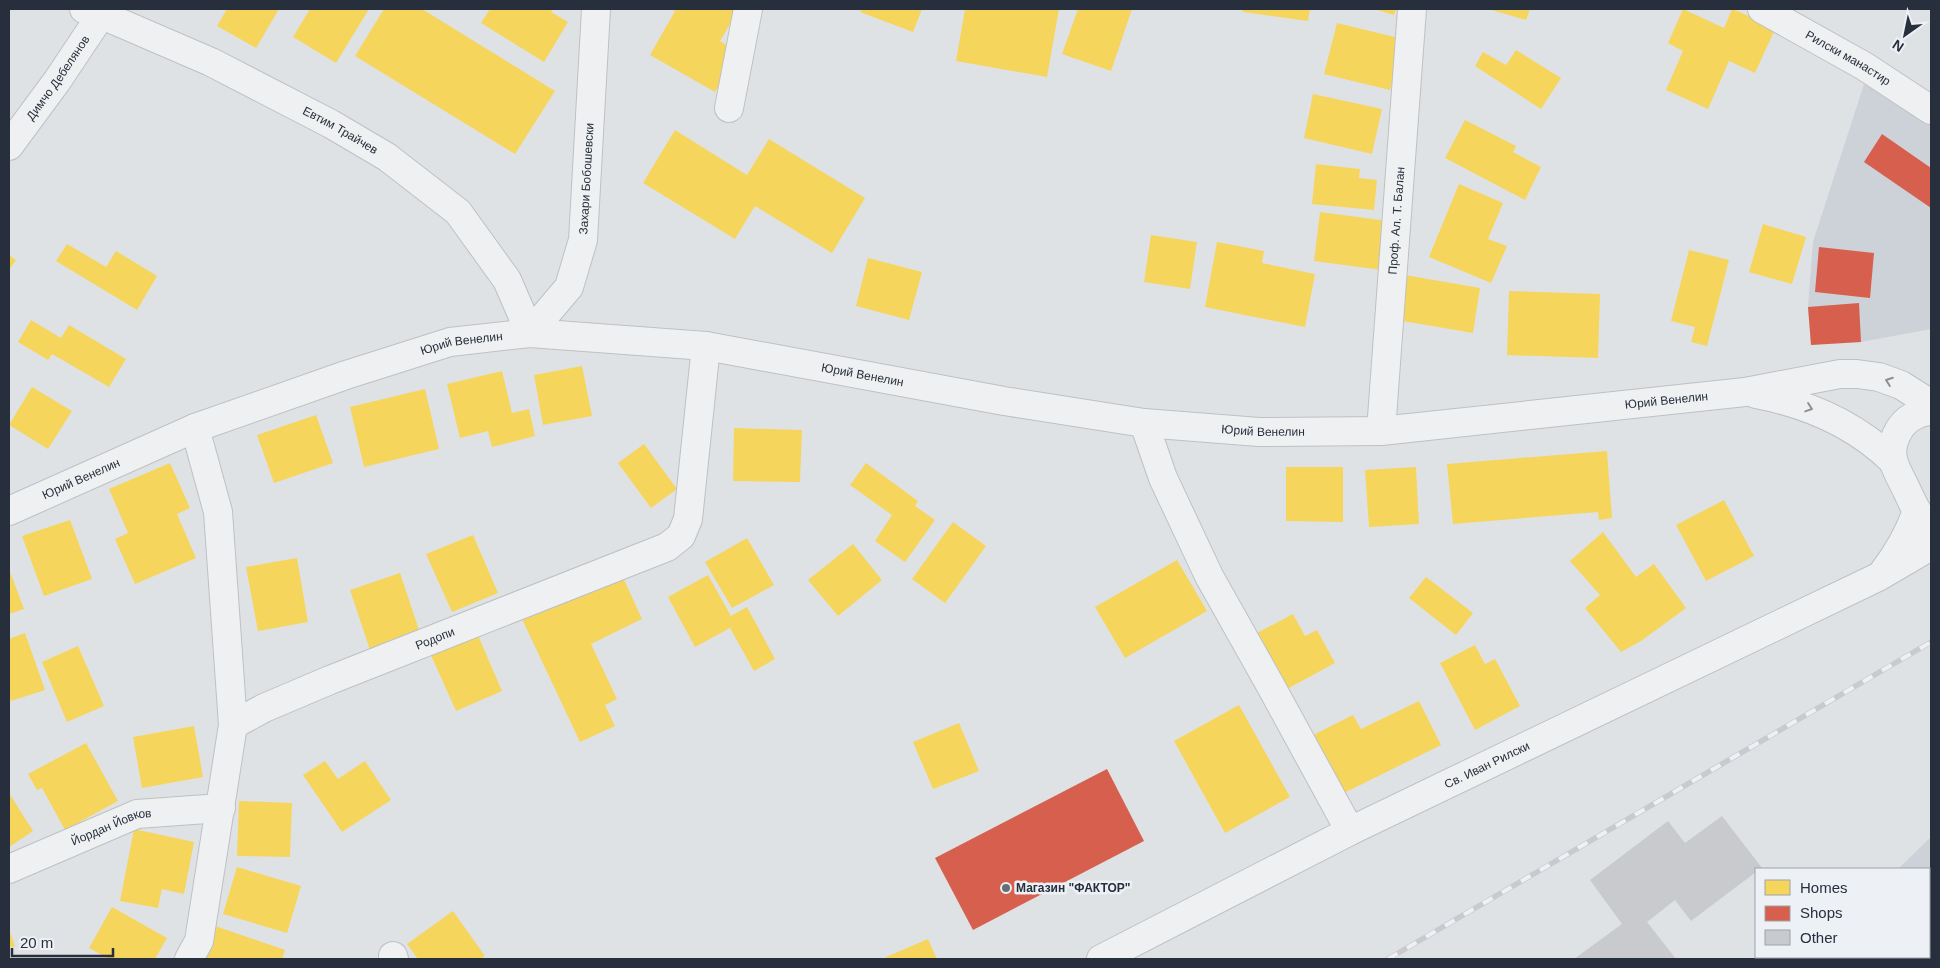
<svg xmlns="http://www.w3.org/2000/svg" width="1940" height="968" viewBox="0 0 1940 968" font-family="Arial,sans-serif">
<rect width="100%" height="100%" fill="#dfe2e5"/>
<g fill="#cdd1d8">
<path d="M 1864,84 L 1931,124 L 1931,329 L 1861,342 L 1811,345 L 1808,307 L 1813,242 Z"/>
<path d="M 1931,837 L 1931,959 L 1852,959 L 1852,957 L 1929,957 L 1929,869 L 1898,869 Z"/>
</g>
<g fill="#f6d55c">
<path d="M 227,9 L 279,9 L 256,48 L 217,26 Z"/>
<path d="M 310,9 L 369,9 L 336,63 L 293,37 Z"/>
<path d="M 384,9 L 422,9 L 555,91 L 515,154 L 355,56 Z"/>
<path d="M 490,9 L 553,9 L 551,12 L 568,22 L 544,62 L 481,23 Z"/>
<path d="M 671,9 L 739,9 L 720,41 L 739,52 L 715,92 L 650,55 L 675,11 Z"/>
<path d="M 862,9 L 922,9 L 913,32 L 860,12 Z"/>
<path d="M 965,9 L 1059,9 L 1047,77 L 956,61 Z"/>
<path d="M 1078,9 L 1132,9 L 1111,71 L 1062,54 Z"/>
<path d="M 1243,9 L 1310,9 L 1308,21 L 1243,12 Z"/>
<path d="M 1374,9 L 1396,9 L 1394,15 Z"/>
<path d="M 1488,9 L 1530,9 L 1526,20 Z"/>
<path d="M 1683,9 L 1724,28 L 1732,9 L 1776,27 L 1755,73 L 1729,61 L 1708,109 L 1666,90 L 1683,51 L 1668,43 Z"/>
<path d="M 1337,23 L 1403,39 L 1390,90 L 1324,74 Z"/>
<path d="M 1516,50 L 1561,78 L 1541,109 L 1475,66 L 1483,52 L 1506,65 Z"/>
<path d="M 1313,94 L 1382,109 L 1372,154 L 1304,138 Z"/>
<path d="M 1465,120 L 1516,146 L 1513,152 L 1541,167 L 1525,200 L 1445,158 Z"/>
<path d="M 675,130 L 747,175 L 769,139 L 865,198 L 832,253 L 755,206 L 735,239 L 643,183 Z"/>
<path d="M 1316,164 L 1360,169 L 1359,178 L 1377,180 L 1374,210 L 1312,204 Z"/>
<path d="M 1459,184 L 1503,203 L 1488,239 L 1507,246 L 1491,283 L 1429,257 Z"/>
<path d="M 1320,212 L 1388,221 L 1382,270 L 1314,261 Z"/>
<path d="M 1763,224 L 1806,237 L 1792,284 L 1749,272 Z"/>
<path d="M 1151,235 L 1197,242 L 1190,289 L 1144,282 Z"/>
<path d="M 1217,242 L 1264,251 L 1262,263 L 1315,274 L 1305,327 L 1205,307 Z"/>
<path d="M 67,244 L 106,267 L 116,251 L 157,276 L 137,310 L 56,261 Z"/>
<path d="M 1689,250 L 1729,260 L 1707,346 L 1691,342 L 1695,327 L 1671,321 Z"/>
<path d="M 9,255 L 16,260 L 9,270 Z"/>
<path d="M 868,258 L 922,272 L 909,320 L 856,306 Z"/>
<path d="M 1405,275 L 1480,288 L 1473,333 L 1397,320 Z"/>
<path d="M 1509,291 L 1600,294 L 1598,358 L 1507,355 Z"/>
<path d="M 31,320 L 61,338 L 69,325 L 126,359 L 109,387 L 52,354 L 48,360 L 18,342 Z"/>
<path d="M 582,366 L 592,416 L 543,425 L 534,375 Z"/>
<path d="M 502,371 L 512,413 L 529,409 L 535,436 L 492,447 L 488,431 L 460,438 L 447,384 Z"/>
<path d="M 32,387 L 72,411 L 48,449 L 9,425 Z"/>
<path d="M 425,389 L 439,449 L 364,467 L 350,407 Z"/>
<path d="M 316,415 L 333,463 L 274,483 L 257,435 Z"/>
<path d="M 734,428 L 802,430 L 800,482 L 733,481 Z"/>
<path d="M 644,444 L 677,489 L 651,508 L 618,463 Z"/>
<path d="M 1607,451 L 1612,518 L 1599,520 L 1598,512 L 1453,524 L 1447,464 Z"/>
<path d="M 170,463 L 190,508 L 177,514 L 196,558 L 135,584 L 115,539 L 128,533 L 109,489 Z"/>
<path d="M 866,463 L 918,501 L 915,506 L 935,520 L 905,562 L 875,541 L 892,515 L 850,485 Z"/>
<path d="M 1286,467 L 1343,467 L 1343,522 L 1286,521 Z"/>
<path d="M 1416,467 L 1419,524 L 1369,527 L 1365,470 Z"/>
<path d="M 1724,500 L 1754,556 L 1706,581 L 1676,525 Z"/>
<path d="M 70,520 L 92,579 L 44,596 L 22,536 Z"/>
<path d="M 953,522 L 986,546 L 945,603 L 912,579 Z"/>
<path d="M 1603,532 L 1636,577 L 1654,564 L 1686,608 L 1641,641 L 1621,652 L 1585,608 L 1600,595 L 1570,561 Z"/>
<path d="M 473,535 L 498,593 L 452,612 L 426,554 Z"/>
<path d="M 747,538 L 774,585 L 732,608 L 705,562 Z"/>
<path d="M 853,544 L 882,580 L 838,616 L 808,580 Z"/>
<path d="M 297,558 L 308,622 L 258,631 L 246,567 Z"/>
<path d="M 1177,560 L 1207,611 L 1125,658 L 1095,607 Z"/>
<path d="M 9,569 L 24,609 L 9,614 Z"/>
<path d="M 400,573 L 420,633 L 370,650 L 350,590 Z"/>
<path d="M 621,573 L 642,619 L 591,644 L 617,699 L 605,705 L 615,726 L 580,742 L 522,619 Z"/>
<path d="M 708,575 L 731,616 L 747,607 L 775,659 L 754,671 L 730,628 L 695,647 L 668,597 Z"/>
<path d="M 1426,577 L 1473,613 L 1456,635 L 1409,598 Z"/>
<path d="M 1293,614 L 1305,636 L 1317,630 L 1335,663 L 1287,689 L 1257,633 Z"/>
<path d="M 25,633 L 45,690 L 11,701 L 9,694 L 9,639 Z"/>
<path d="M 477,633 L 502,691 L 456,711 L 430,653 Z"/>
<path d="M 1475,645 L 1485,664 L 1495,659 L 1520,706 L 1475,730 L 1440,663 Z"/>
<path d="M 78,646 L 104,706 L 67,722 L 42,662 Z"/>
<path d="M 1419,701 L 1441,745 L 1342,794 L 1313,735 L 1353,715 L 1361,729 Z"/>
<path d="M 1239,705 L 1290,797 L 1225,833 L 1174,741 Z"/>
<path d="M 959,723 L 979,771 L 933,789 L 913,742 Z"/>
<path d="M 194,726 L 203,777 L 142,788 L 133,737 Z"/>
<path d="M 86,743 L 118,801 L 65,830 L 42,788 L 37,790 L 28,774 Z"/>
<path d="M 325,761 L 338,779 L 365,761 L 391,800 L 342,832 L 303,775 Z"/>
<path d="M 9,793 L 33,831 L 9,847 Z"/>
<path d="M 239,801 L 292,803 L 290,857 L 237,856 Z"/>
<path d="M 134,829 L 194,842 L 184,894 L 162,889 L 158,908 L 120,901 Z"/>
<path d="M 237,867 L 301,886 L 287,933 L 223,914 Z"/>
<path d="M 112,907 L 167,938 L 155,959 L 109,959 L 89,948 Z"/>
<path d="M 453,911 L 485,956 L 480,959 L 418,959 L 407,944 Z"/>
<path d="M 215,926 L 285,950 L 282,959 L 204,959 Z"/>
<path d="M 9,929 L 15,946 L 9,948 Z"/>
<path d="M 928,939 L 937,959 L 887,959 L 886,957 Z"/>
</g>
<g fill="#d6604d">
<path d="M 1882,134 L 1931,168 L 1931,208 L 1864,162 Z"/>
<path d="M 1819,247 L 1874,253 L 1870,298 L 1815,292 Z"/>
<path d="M 1859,303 L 1861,342 L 1811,345 L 1808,307 Z"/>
<path d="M 1107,769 L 1144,841 L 973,930 L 935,858 Z"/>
</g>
<path fill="#c8cacd" d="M 1722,816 L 1762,868 L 1756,869 L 1756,872 L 1691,921 L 1675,900 L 1647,922 L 1676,959 L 1574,959 L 1622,924 L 1590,880 L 1668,821 L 1685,843 Z"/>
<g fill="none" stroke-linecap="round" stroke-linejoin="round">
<g stroke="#bec0c3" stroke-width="30">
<g id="minor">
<path id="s1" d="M 84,9 L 102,15 L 211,62 L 331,124 L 387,157 L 458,212 L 507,280 L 530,333 L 569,287 L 583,240 L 596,9"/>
<path id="s2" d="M 1762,9 L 1864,66 L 1931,110"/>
<path d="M 729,108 L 748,9"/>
<path id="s3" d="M 9,146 L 57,81 L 105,9"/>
<path d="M 1144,423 L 1163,478 L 1209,576 L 1273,690 L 1350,831"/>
<path id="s4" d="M 1381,431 L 1412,9"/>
<path id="s5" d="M 233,725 L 264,708 L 330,680 L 667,547 L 681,536 L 688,519 L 706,346"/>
<path id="s6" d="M 9,869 L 137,814 L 221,808"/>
<path d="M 393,956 L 394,959"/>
<path d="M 189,959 L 199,941 L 233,725 L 218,512 L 195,428"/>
</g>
</g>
<g stroke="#bec0c3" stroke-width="30">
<g id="tertiary">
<path d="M 1756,394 C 1809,404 1855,424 1893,461"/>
<path d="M 1931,410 C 1927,412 1921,412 1916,415 C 1899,422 1888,445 1894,463 C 1897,472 1903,482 1907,491 C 1914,505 1919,519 1931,529"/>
<path id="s7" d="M 9,511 L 195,428 L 346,375 L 450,342 L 530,333 L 706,346 L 1004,401 L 1144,423 L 1259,432 L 1381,431 L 1745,392 L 1840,374 L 1857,374 L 1879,377 L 1901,385 L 1931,404"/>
<path d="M 1884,571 C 1898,553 1909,533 1917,511"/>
<path id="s8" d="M 1101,959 L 1350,831 L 1878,577 L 1931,546"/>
</g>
</g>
<use href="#minor" stroke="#eff0f1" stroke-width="28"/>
<use href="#tertiary" stroke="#eff0f1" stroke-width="28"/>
<g stroke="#c8cacd" stroke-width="5.5">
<path id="rail" d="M 1388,959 L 1931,642"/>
</g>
<use href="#rail" stroke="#edf0f5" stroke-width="4" stroke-dasharray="11" stroke-linecap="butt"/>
</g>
<defs><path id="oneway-chevron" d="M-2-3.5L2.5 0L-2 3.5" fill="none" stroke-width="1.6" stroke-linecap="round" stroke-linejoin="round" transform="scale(1.25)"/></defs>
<g stroke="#8b9097">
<use href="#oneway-chevron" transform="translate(1889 381) rotate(-160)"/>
<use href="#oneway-chevron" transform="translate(1809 408) rotate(19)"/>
</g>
<circle fill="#676e78" stroke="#edf0f5" stroke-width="2" cx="1006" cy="888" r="5"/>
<g text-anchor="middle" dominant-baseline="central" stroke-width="5" stroke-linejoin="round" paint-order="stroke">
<g font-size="12" fill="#272f3d" stroke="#edf0f5">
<text stroke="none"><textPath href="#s2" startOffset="99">Рилски манастир</textPath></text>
<text stroke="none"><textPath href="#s3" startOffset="84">Димчо Дебелянов</textPath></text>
<text stroke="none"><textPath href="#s1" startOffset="284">Евтим Трайчев</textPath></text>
<text stroke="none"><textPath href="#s1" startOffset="740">Захари Бобошевски</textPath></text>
<text stroke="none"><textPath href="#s4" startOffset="211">Проф. Ал. Т. Балан</textPath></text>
<text stroke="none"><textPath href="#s7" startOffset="484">Юрий Венелин</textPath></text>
<text stroke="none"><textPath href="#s7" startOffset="889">Юрий Венелин</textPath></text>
<text stroke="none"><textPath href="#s7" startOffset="1699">Юрий Венелин</textPath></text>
<text stroke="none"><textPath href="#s7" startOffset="1294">Юрий Венелин</textPath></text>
<text stroke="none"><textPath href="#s7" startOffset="79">Юрий Венелин</textPath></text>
<text stroke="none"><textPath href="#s5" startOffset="220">Родопи</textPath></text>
<text stroke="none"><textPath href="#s8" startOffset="432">Св. Иван Рилски</textPath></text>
<text stroke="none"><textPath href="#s6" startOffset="111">Йордан Йовков</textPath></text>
</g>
<g font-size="12" font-weight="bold" fill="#272f3d" stroke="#edf0f5" text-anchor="start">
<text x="1016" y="888">Магазин "ФАКТОР"</text>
</g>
</g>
<rect width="1940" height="968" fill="none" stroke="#272f3d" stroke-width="20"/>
<rect x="1755" y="868" width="175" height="90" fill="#edf0f5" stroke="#9ea3ab"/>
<rect x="1765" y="880" width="25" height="15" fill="#f6d55c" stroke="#9ea3ab"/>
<text x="1800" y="893" font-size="15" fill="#272f3d">Homes</text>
<rect x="1765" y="906" width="25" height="15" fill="#d6604d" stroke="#9ea3ab"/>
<text x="1800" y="918" font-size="15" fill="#272f3d">Shops</text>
<rect x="1765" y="930" width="25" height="15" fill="#c8cacd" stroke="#9ea3ab"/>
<text x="1800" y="943" font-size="15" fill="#272f3d">Other</text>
<g transform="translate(1905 35) rotate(213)" stroke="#edf0f5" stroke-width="4" paint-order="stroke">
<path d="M0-4L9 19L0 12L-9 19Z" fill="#272f3d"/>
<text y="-8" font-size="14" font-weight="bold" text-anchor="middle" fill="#272f3d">N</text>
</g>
<path d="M12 948v8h101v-8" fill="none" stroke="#272f3d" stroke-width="2.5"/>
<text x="20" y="948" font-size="15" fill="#272f3d" stroke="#edf0f5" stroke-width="4" paint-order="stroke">20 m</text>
</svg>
